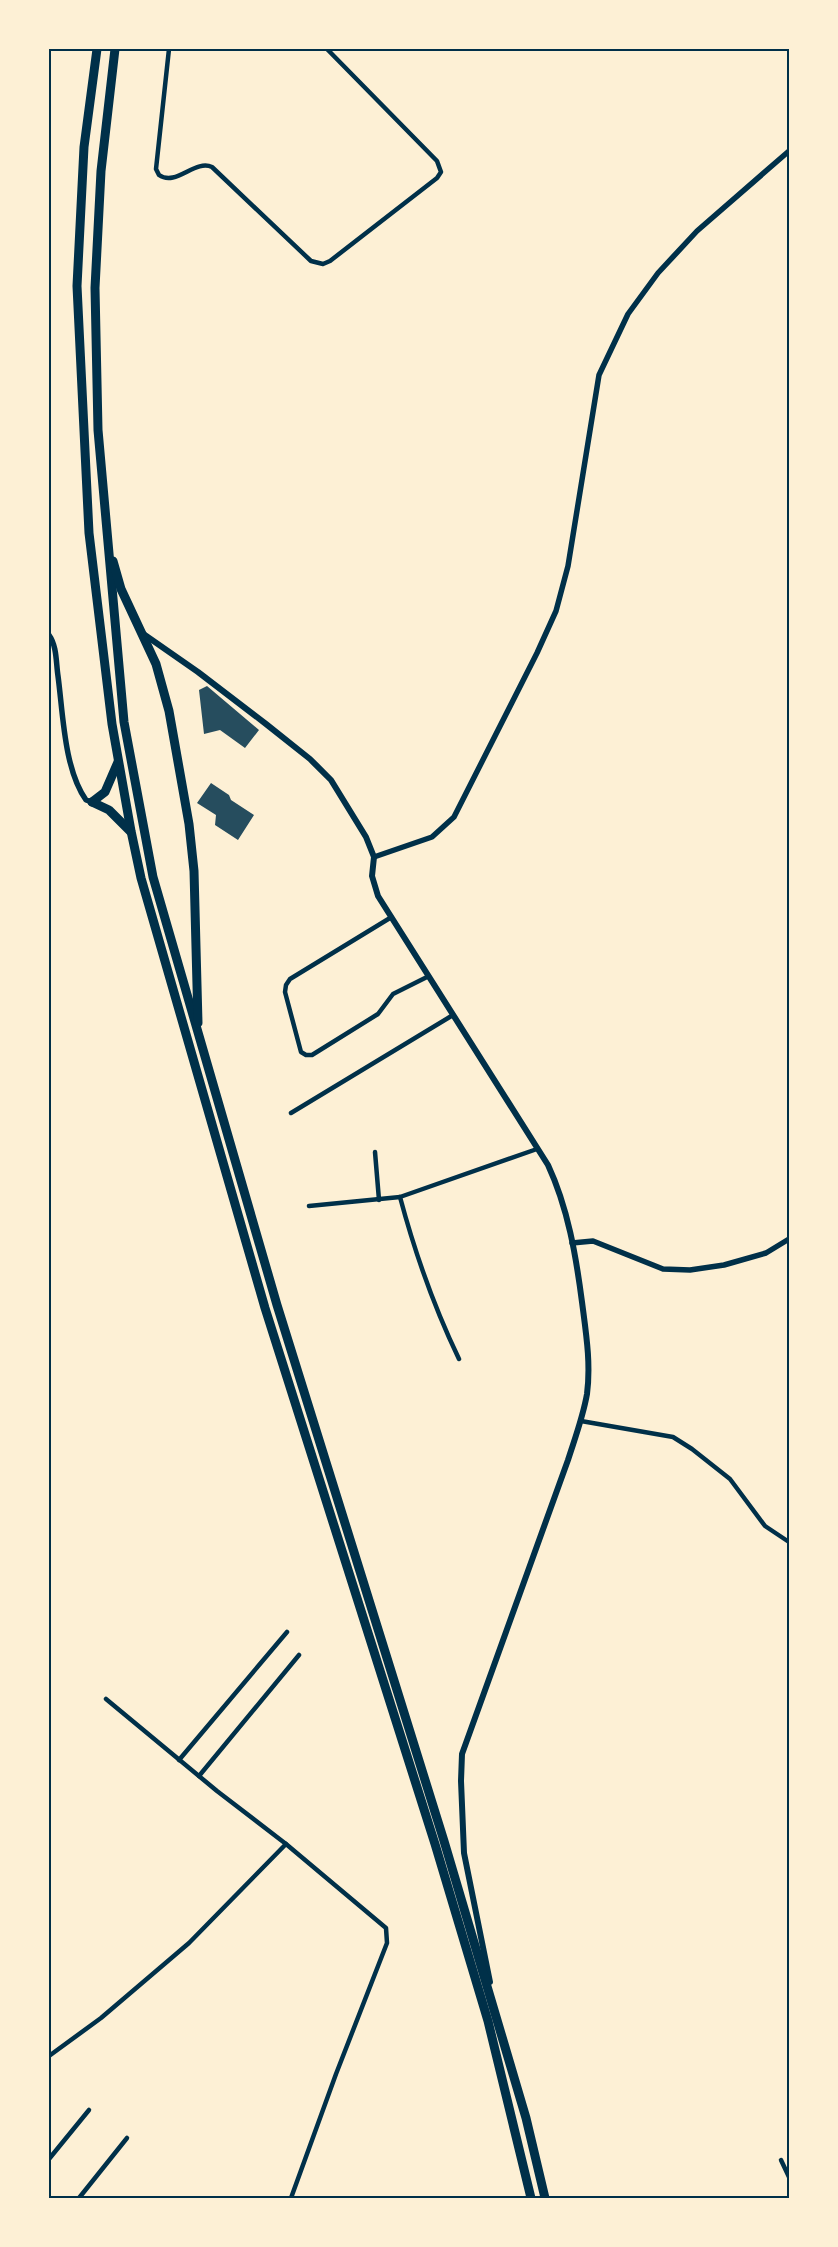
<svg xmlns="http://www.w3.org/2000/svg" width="838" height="2247" viewBox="0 0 838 2247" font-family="'Work Sans',sans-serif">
<rect width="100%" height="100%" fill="#fdf0d5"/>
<g fill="#264d5e">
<path d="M 207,686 L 259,730 L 245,748 L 220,730 L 204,734 L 199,690 Z"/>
<path d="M 211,783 L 229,795 L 231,800 L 254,815 L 238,840 L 215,825 L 216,815 L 197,803 Z"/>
</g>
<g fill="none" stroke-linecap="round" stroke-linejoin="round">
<g stroke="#003049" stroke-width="4.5">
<path d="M 169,49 L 156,169 L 159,175 C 176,187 195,159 212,167 L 311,261 L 323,264 L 330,261 L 437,178 L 441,172 L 437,161 L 327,49"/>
<path d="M 390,918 L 290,979 L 286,985 L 285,992 L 301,1052 L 306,1055 L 312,1055 L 378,1014 L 393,994 L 427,977"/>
<path d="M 291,1113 L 453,1015"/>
<path d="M 375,1152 L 379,1200"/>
<path d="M 400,1197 C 415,1253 434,1307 459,1359"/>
<path d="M 309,1206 L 400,1197 L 537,1149"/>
<path d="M 581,1421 L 673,1437 L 692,1449 L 730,1479 L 765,1526 L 789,1542"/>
<path d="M 106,1699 L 217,1791 L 286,1844 L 386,1928 L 387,1943 L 336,2074 L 291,2198"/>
<path d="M 179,1760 L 287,1632"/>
<path d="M 199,1776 L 299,1655"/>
<path d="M 49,2056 L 101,2018 L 189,1943 L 286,1844"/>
<path d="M 49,2159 L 89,2110"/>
<path d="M 781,2160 L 789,2177"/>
<path d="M 79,2198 L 127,2138"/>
</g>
<g stroke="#003049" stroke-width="5.5">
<path d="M 49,635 C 57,646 56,663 58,676 C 63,713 64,769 86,800 L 92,802"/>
<path d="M 374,857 L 432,837 L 454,817 L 537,653 L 556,611 L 568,566 L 599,375 L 628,314 L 658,273 L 697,231 L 789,151"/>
<path d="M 572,1243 L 593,1241 L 663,1269 L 690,1270 L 724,1265 L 766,1253 L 789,1239"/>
</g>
<path stroke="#003049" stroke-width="6" d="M 142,633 L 198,672 L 266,724 L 310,759 L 331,780 L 366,837 L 374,857 L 372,876 L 378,896 L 548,1165 C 568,1208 576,1256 582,1302 C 586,1333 591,1363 587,1394 C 583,1417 575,1438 568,1460 L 462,1754 L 461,1781 L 464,1853 L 490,1982"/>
<g stroke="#003049" stroke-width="9">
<path d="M 97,49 L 84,147 L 77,286 L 89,533 L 112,724 L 131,831 L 141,878 L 265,1308 L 435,1844 L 488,2021 L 531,2198"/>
<path d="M 115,49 L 101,171 L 95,288 L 98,430 L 124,722 L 153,877 L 277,1305 L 444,1841 L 526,2118 L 545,2198"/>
<path d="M 113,561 L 121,589 L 156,664 L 169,711 L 189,824 L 194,871 L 198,1023"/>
<path d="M 92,802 L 105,792 L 118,762"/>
<path d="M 92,802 L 109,810 L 130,831"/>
</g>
</g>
<rect width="838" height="2247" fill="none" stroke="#fdf0d5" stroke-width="100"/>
<rect x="50" y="50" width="738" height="2147" fill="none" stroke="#003049" stroke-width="2"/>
</svg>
